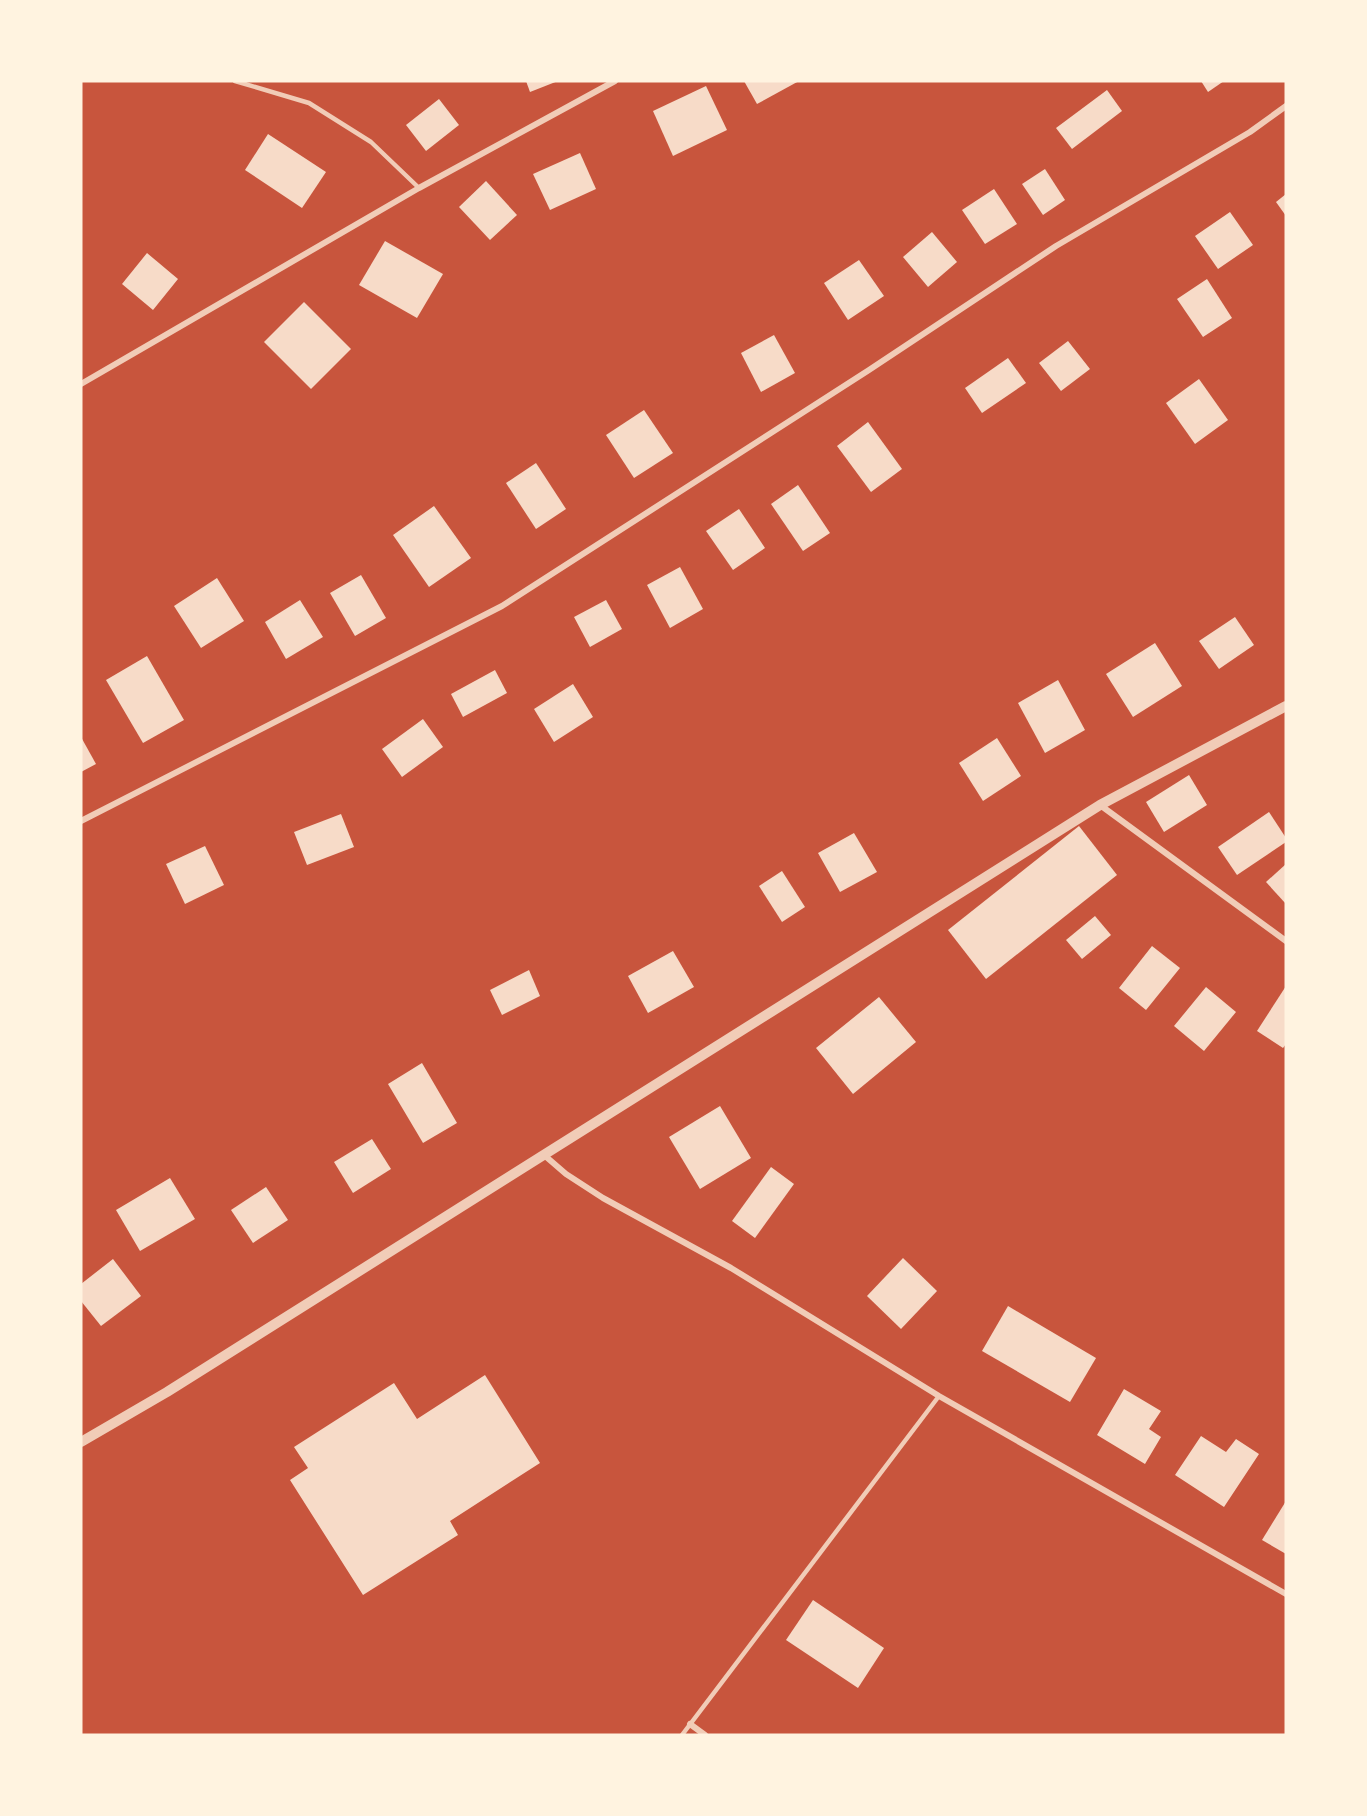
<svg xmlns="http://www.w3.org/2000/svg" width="1367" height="1816" viewBox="0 0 1367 1816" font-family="'DM Sans',sans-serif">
<rect width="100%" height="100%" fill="#c8553d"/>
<g fill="#f7dbc8">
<path d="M 526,81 L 558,81 L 530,92 Z"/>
<path d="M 744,81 L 799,81 L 757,104 Z"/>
<path d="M 1201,81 L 1224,81 L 1208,92 Z"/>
<path d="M 706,86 L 727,130 L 673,156 L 653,111 Z"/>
<path d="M 1107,90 L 1122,111 L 1072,149 L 1056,128 Z"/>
<path d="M 439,99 L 459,125 L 426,151 L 406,125 Z"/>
<path d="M 268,134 L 326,172 L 302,208 L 245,170 Z"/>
<path d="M 580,153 L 596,189 L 550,210 L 533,174 Z"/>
<path d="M 1045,169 L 1065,200 L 1043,215 L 1022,184 Z"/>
<path d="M 486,181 L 517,215 L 490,240 L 459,207 Z"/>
<path d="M 994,189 L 1017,224 L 985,244 L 962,210 Z"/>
<path d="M 1286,194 L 1286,216 L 1276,202 Z"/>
<path d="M 1230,212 L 1253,245 L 1218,269 L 1195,236 Z"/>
<path d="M 932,232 L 957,262 L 928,287 L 903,257 Z"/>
<path d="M 385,241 L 443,274 L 417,318 L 359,285 Z"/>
<path d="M 147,253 L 178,279 L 153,310 L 122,284 Z"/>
<path d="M 859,260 L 884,296 L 848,320 L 824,283 Z"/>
<path d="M 1207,279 L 1232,318 L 1203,337 L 1177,299 Z"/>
<path d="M 304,302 L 351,349 L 311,389 L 264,342 Z"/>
<path d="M 774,335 L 795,373 L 761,392 L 741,353 Z"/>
<path d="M 1068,341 L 1090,369 L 1061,391 L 1039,363 Z"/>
<path d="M 1008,358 L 1026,383 L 982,413 L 965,388 Z"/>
<path d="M 1199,379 L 1228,420 L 1195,444 L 1166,403 Z"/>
<path d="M 644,410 L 673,453 L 634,478 L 606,435 Z"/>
<path d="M 868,422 L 902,469 L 871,492 L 837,446 Z"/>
<path d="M 536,463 L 566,509 L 536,529 L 506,483 Z"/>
<path d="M 798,485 L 830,533 L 803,551 L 771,504 Z"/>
<path d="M 434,506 L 471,558 L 429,587 L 393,535 Z"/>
<path d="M 739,509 L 765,548 L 733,570 L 706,531 Z"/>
<path d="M 680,567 L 703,609 L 670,628 L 647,585 Z"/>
<path d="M 361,575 L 386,618 L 355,636 L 330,593 Z"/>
<path d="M 217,578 L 244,621 L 201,648 L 174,606 Z"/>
<path d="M 300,600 L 323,637 L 286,659 L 265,622 Z"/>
<path d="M 606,600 L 622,629 L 590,647 L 574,617 Z"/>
<path d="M 1235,617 L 1254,645 L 1219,669 L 1199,641 Z"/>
<path d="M 1155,643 L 1182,686 L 1133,717 L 1106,674 Z"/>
<path d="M 147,656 L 184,720 L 143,743 L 106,680 Z"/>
<path d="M 495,670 L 507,693 L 463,717 L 451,694 Z"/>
<path d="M 1058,680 L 1085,730 L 1045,753 L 1018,703 Z"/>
<path d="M 573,684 L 593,717 L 554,742 L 534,709 Z"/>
<path d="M 423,719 L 443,747 L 402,777 L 382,749 Z"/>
<path d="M 81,737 L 96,764 L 81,772 Z"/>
<path d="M 997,738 L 1021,776 L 983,801 L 959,763 Z"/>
<path d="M 1189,775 L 1207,805 L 1164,832 L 1146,802 Z"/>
<path d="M 1269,812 L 1286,838 L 1286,842 L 1237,875 L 1218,847 Z"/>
<path d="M 341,814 L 354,847 L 307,865 L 294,832 Z"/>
<path d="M 1079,826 L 1117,875 L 986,979 L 948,930 Z"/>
<path d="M 854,833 L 877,872 L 840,892 L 818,853 Z"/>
<path d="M 205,846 L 224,885 L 185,904 L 166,864 Z"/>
<path d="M 1286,864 L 1286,904 L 1266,882 Z"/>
<path d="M 782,871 L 805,907 L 782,922 L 759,886 Z"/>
<path d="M 1095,916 L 1111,935 L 1082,959 L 1066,940 Z"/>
<path d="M 1152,946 L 1180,968 L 1146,1010 L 1119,988 Z"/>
<path d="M 673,951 L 694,987 L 648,1013 L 628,976 Z"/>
<path d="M 529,970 L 540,996 L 502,1015 L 490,990 Z"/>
<path d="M 1286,986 L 1286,1044 L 1283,1048 L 1257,1031 Z"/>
<path d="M 1206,987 L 1236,1012 L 1204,1051 L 1174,1026 Z"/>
<path d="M 879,997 L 916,1042 L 853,1094 L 816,1048 Z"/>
<path d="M 422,1063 L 457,1123 L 423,1143 L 388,1084 Z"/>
<path d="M 720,1106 L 751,1158 L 700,1189 L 669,1137 Z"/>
<path d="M 372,1139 L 391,1169 L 353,1193 L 334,1162 Z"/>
<path d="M 771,1167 L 794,1184 L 755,1238 L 732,1221 Z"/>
<path d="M 170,1178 L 195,1219 L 140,1251 L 116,1210 Z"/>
<path d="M 266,1187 L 288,1220 L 253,1243 L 231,1210 Z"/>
<path d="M 903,1258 L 937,1291 L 901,1329 L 867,1296 Z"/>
<path d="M 113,1259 L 141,1296 L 101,1326 L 81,1301 L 81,1284 Z"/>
<path d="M 1008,1306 L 1096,1358 L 1070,1402 L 982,1351 Z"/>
<path d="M 485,1375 L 540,1463 L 450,1521 L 458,1535 L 363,1595 L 290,1480 L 308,1468 L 294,1447 L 394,1383 L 417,1419 Z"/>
<path d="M 1124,1389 L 1161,1411 L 1149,1429 L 1161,1437 L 1145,1464 L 1097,1435 Z"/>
<path d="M 1201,1436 L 1226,1452 L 1236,1439 L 1259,1454 L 1224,1507 L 1175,1475 Z"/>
<path d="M 1286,1501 L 1286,1554 L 1262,1540 Z"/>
<path d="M 813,1600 L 884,1648 L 858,1688 L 786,1640 Z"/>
</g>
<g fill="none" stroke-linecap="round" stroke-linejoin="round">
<g stroke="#f1ccb7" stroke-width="4.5">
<path d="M 235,81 L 309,103 L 371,142 L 419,188"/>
<path d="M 682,1735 L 939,1396"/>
</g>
<g stroke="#f1ccb7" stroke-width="6">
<path d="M 81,384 L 419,188 L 615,81"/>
<path d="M 1100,805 L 1286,941"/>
<path d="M 81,821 L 502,606 L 869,370 L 1056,246 L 1250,132 L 1286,106"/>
<path d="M 544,1155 L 566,1174 L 603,1198 L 731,1268 L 939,1396 L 1286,1594"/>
<path d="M 690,1724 L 705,1735"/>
</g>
<path stroke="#f1ccb7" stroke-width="10" d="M 81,1442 L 167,1392 L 1100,805 L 1286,706"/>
</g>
<rect width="1367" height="1816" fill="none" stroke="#fff3e0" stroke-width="165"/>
</svg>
